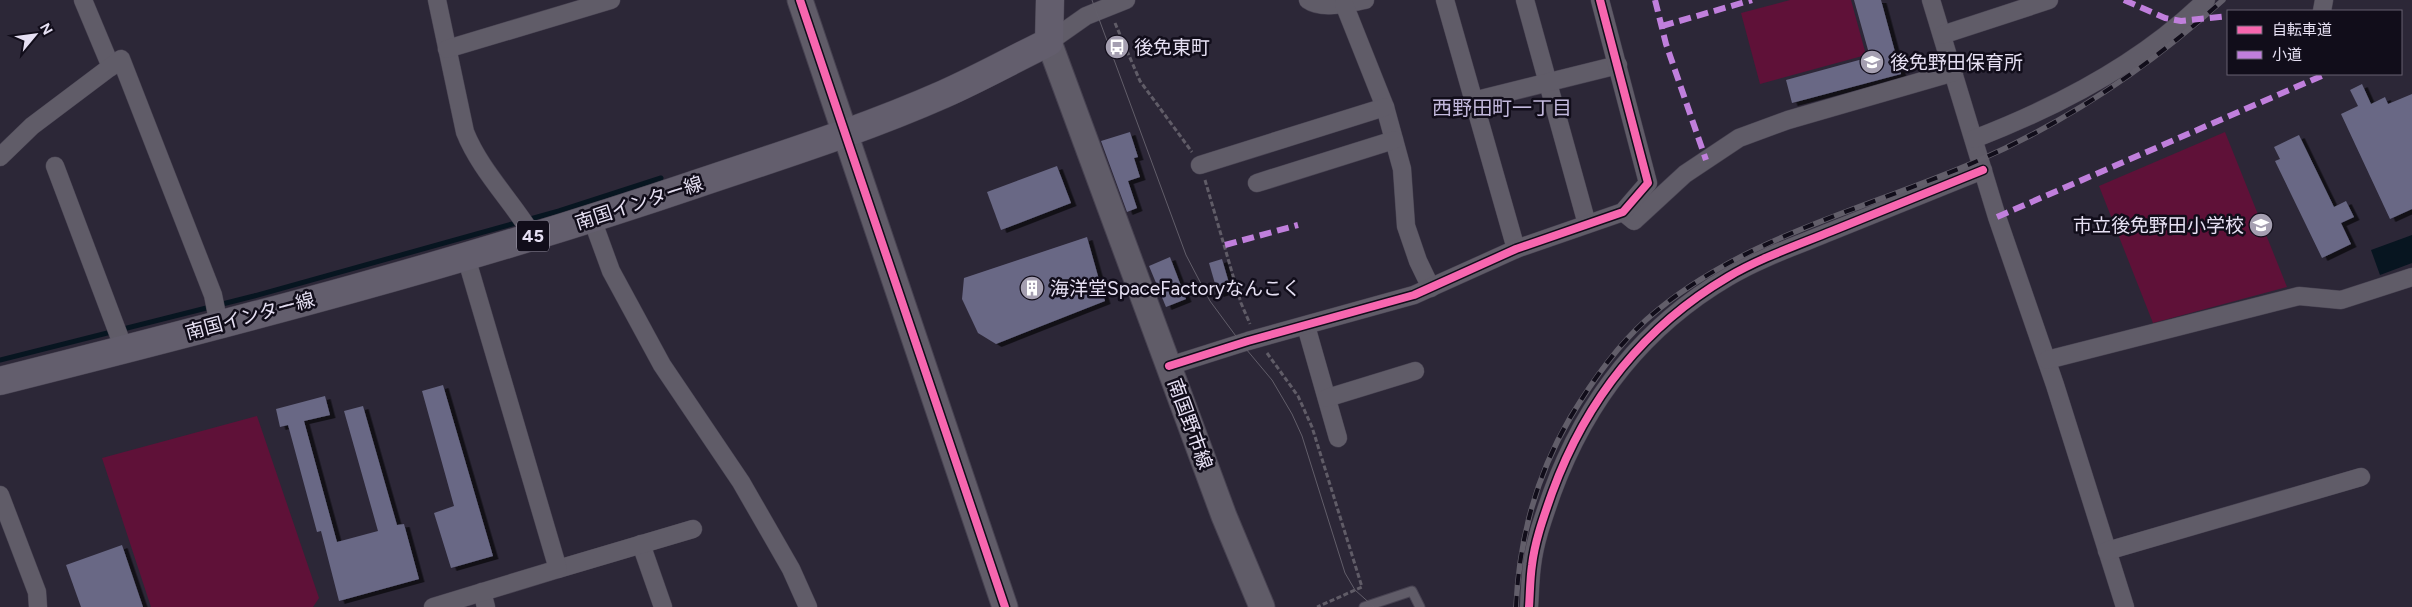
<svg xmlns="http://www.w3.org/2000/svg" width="2412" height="607" viewBox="0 0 2412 607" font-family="Figtree,'Noto Sans JP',sans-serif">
<defs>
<filter id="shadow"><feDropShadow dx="5.5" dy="3" stdDeviation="0" flood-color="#0009"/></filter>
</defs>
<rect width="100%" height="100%" fill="#2c2737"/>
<g fill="#5f1138">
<path d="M 1790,0 L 1851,0 L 1866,55 L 1760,84 L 1741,13 Z"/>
<path d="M 2225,132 L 2287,287 L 2153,323 L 2099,186 Z"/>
<path d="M 257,416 L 319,598 L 313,607 L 151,607 L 102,458 Z"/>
</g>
<path fill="#071520" d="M 2412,235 L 2412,263 L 2380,275 L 2371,250 Z"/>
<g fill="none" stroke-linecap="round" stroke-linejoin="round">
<path stroke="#071520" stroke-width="5" d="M 0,360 L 254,296 L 559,211 L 661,178"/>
</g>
<g fill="#696885" filter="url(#shadow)">
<path d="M 1854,0 L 1881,0 L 1901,74 L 1792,103 L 1786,80 L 1870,57 Z"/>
<path d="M 2362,84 L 2371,104 L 2385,97 L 2388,104 L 2412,94 L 2412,209 L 2390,219 L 2341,114 L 2358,106 L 2350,90 Z"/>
<path d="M 1130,132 L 1138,157 L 1134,158 L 1140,177 L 1128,181 L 1137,208 L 1127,212 L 1101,141 Z"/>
<path d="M 2299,135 L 2334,207 L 2346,201 L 2354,217 L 2341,223 L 2351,244 L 2322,258 L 2275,161 L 2280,159 L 2274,147 Z"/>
<path d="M 1057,166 L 1071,203 L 1001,230 L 987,192 Z"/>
<path d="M 1087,237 L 1105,301 L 996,344 L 978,333 L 962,299 L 964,278 Z"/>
<path d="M 1170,257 L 1186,299 L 1166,307 L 1149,266 Z"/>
<path d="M 1222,259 L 1231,290 L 1218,294 L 1209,263 Z"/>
<path d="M 443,385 L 493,556 L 451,568 L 434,513 L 454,506 L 422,391 Z"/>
<path d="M 325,396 L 330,415 L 304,421 L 337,542 L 378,531 L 344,411 L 363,406 L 397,525 L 404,524 L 419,579 L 339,601 L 321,531 L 317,532 L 288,425 L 280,427 L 276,409 Z"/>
<path d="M 122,545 L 143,607 L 81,607 L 66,565 Z"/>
</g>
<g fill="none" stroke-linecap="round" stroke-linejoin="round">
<g stroke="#474251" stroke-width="11">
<path id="lane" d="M 1364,607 L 1412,591 L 1420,607"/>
</g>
<g stroke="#474251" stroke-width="19">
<g id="street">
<path d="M 83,0 L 111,67"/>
<path d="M 437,0 L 465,132 C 480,170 512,201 533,236"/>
<path d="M 1308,0 C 1322,10 1348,3 1365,0"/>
<path d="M 1445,0 L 1516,249"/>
<path d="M 1525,0 L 1587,224"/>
<path d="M 1931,0 L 1997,217 L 2055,385 L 2125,607"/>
<path d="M 1344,4 L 1385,107 L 1402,169 L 1406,226 L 1418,261 L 1431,288"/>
<path d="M 2322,11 L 2324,0"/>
<path d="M 1942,35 L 2049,0"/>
<path d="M 1049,42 L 1086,16 L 1126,0"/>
<path d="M 447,49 L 611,0"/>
<path d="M 1473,101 L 1618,65"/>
<path d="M 1974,139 C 2057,107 2142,63 2206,0"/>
<path d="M 0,157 L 32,126 L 121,59 L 213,295 L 219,325"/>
<path d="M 1200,165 L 1385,107"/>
<path d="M 55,166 L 124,349"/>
<path d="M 1257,183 L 1394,140"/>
<path d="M 1623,212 L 1634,221 L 1685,174 L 1739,138 L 1788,120 L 1954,72"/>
<path d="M 592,219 L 611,271 L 662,365 L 741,482 L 791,569 L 808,607"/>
<path d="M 1306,326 L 1338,438"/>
<path d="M 2047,360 L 2299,296 L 2341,300 L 2412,277"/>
<path d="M 1169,366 L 1248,341 L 1414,295 L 1516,249 L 1623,212 L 1648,183 L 1600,0"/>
<path d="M 1327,398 L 1415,371"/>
<path d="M 0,495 L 37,592 L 38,607"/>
<path d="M 641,544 L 663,607"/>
<path d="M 2107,551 L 2361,477"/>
<path d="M 558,569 L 693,529"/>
<path d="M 482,592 L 486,607"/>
<path d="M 433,607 L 558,569 L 466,257"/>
<path d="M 1529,607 C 1530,593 1530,579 1532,565 C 1535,540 1544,516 1552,493 C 1586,400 1643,327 1728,277 C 1760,258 1798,245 1832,231 C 1882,211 1933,190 1983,170"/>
</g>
</g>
<g stroke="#474251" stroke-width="27">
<g id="secondary">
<path d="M 800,0 L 1005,607"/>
<path d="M 1049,42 L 1224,516 L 1262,607"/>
</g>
</g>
<g stroke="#474251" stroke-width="29">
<path id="primary" d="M 0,381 C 235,322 470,261 699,183 C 782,155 865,129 944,94 C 980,78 1014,59 1049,42 L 1050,0"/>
</g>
<g stroke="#605c67" stroke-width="3" stroke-dasharray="5 2.5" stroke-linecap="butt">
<path d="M 1115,23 L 1140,81 L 1192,152"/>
<path d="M 1205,180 L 1241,303 L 1250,324"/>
<path d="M 1267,353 L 1298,396 L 1312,427 L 1362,587 L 1317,607"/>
</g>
<use href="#lane" stroke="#605c68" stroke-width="9"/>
<use href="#street" stroke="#605c68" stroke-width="18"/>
<use href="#secondary" stroke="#605c68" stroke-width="25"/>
<use href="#primary" stroke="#635e6d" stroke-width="28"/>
<path stroke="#625e6a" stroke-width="1" d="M 1092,0 L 1186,255 L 1210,301 L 1241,343 L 1272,380 L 1292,414 L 1302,436 L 1345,573 L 1355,590 L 1374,607"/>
<g stroke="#625e6a" stroke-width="5.5">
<path id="rail" d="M 1516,607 C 1519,540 1536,476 1570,418 C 1591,383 1615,348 1646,320 C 1738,238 1864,210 1975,162 C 2067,122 2149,67 2223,0"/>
</g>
<use href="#rail" stroke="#110d1a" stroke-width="4" stroke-dasharray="11" stroke-linecap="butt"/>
<g stroke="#c07fdc" stroke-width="6" stroke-dasharray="12 6" stroke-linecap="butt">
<path d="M 1655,0 L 1666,44 L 1706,160"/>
<path d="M 2124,0 L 2165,18 L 2181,21 L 2228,16"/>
<path d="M 1662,26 L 1752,0"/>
<path d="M 1997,217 L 2326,74"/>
<path d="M 1225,245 L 1298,225"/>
</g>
<g stroke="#110d1a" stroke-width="11">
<g id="cycleway">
<path d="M 800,0 L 1005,607"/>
<path d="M 1169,366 L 1248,341 L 1414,295 L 1516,249 L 1623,212 L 1648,183 L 1600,0"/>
<path d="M 1529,607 C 1530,593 1530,579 1532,565 C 1535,540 1544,516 1552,493 C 1586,400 1643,327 1728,277 C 1760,258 1798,245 1832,231 C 1882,211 1933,190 1983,170"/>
</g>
</g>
<use href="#cycleway" stroke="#f766af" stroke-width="8"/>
</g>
<defs>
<g id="bus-disc" transform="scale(1.25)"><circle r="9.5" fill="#a59fb1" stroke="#110d1a"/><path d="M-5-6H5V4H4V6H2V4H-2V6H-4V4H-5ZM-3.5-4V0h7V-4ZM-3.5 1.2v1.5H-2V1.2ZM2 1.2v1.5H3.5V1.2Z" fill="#fff"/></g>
<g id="school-disc" transform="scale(1.25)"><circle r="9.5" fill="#a59fb1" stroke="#110d1a"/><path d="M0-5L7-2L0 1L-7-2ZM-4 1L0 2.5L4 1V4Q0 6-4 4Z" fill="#fff"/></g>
<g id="building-disc" transform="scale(1.25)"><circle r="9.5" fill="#a59fb1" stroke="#110d1a"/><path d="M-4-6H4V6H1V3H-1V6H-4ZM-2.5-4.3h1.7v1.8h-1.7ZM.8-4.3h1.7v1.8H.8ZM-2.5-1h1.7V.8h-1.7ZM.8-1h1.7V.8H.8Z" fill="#fff"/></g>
</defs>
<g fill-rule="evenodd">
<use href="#bus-disc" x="1117" y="47"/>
<use href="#school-disc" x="1872" y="62"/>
<use href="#school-disc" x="2261" y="225"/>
<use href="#building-disc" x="1032" y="288"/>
</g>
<g text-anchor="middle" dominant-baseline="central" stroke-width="5" stroke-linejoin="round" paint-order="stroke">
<rect fill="#110d1a" stroke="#a6a1b2" stroke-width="1" x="517" y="220.5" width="32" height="31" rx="4"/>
<g font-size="18" font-weight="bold" fill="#e6e0f3">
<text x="533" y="236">45</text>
</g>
<g font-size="19" fill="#e6e0f3" stroke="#110d1a" text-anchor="start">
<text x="1134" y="47">後免東町</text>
<text x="1890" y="62">後免野田保育所</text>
<text x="2244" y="225" text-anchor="end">市立後免野田小学校</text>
<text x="1050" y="288">海洋堂SpaceFactoryなんこく</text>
</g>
<g font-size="19" fill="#e6e0f3" stroke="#110d1a">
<text transform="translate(639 203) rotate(-18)">南国インター線</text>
<text transform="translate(250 316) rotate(-15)">南国インター線</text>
<text transform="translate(1190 424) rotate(70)">南国野市線</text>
</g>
<g font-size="20" fill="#c3b9dd" stroke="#110d1a">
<text x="1502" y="108">西野田町一丁目</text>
</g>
</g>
<rect x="2227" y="10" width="175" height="65" fill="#110d1a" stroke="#666171"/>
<rect x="2237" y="26" width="25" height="8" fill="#f766af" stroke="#666171"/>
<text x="2272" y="35" font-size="15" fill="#e6e0f3">自転車道</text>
<rect x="2237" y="51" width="25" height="8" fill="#c07fdc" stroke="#666171"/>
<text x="2272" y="60" font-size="15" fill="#e6e0f3">小道</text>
<g transform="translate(35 35) rotate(61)" stroke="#110d1a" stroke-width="4" paint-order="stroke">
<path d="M0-4L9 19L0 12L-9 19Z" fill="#e6e0f3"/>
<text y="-8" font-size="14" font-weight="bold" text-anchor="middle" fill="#e6e0f3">N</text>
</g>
</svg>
